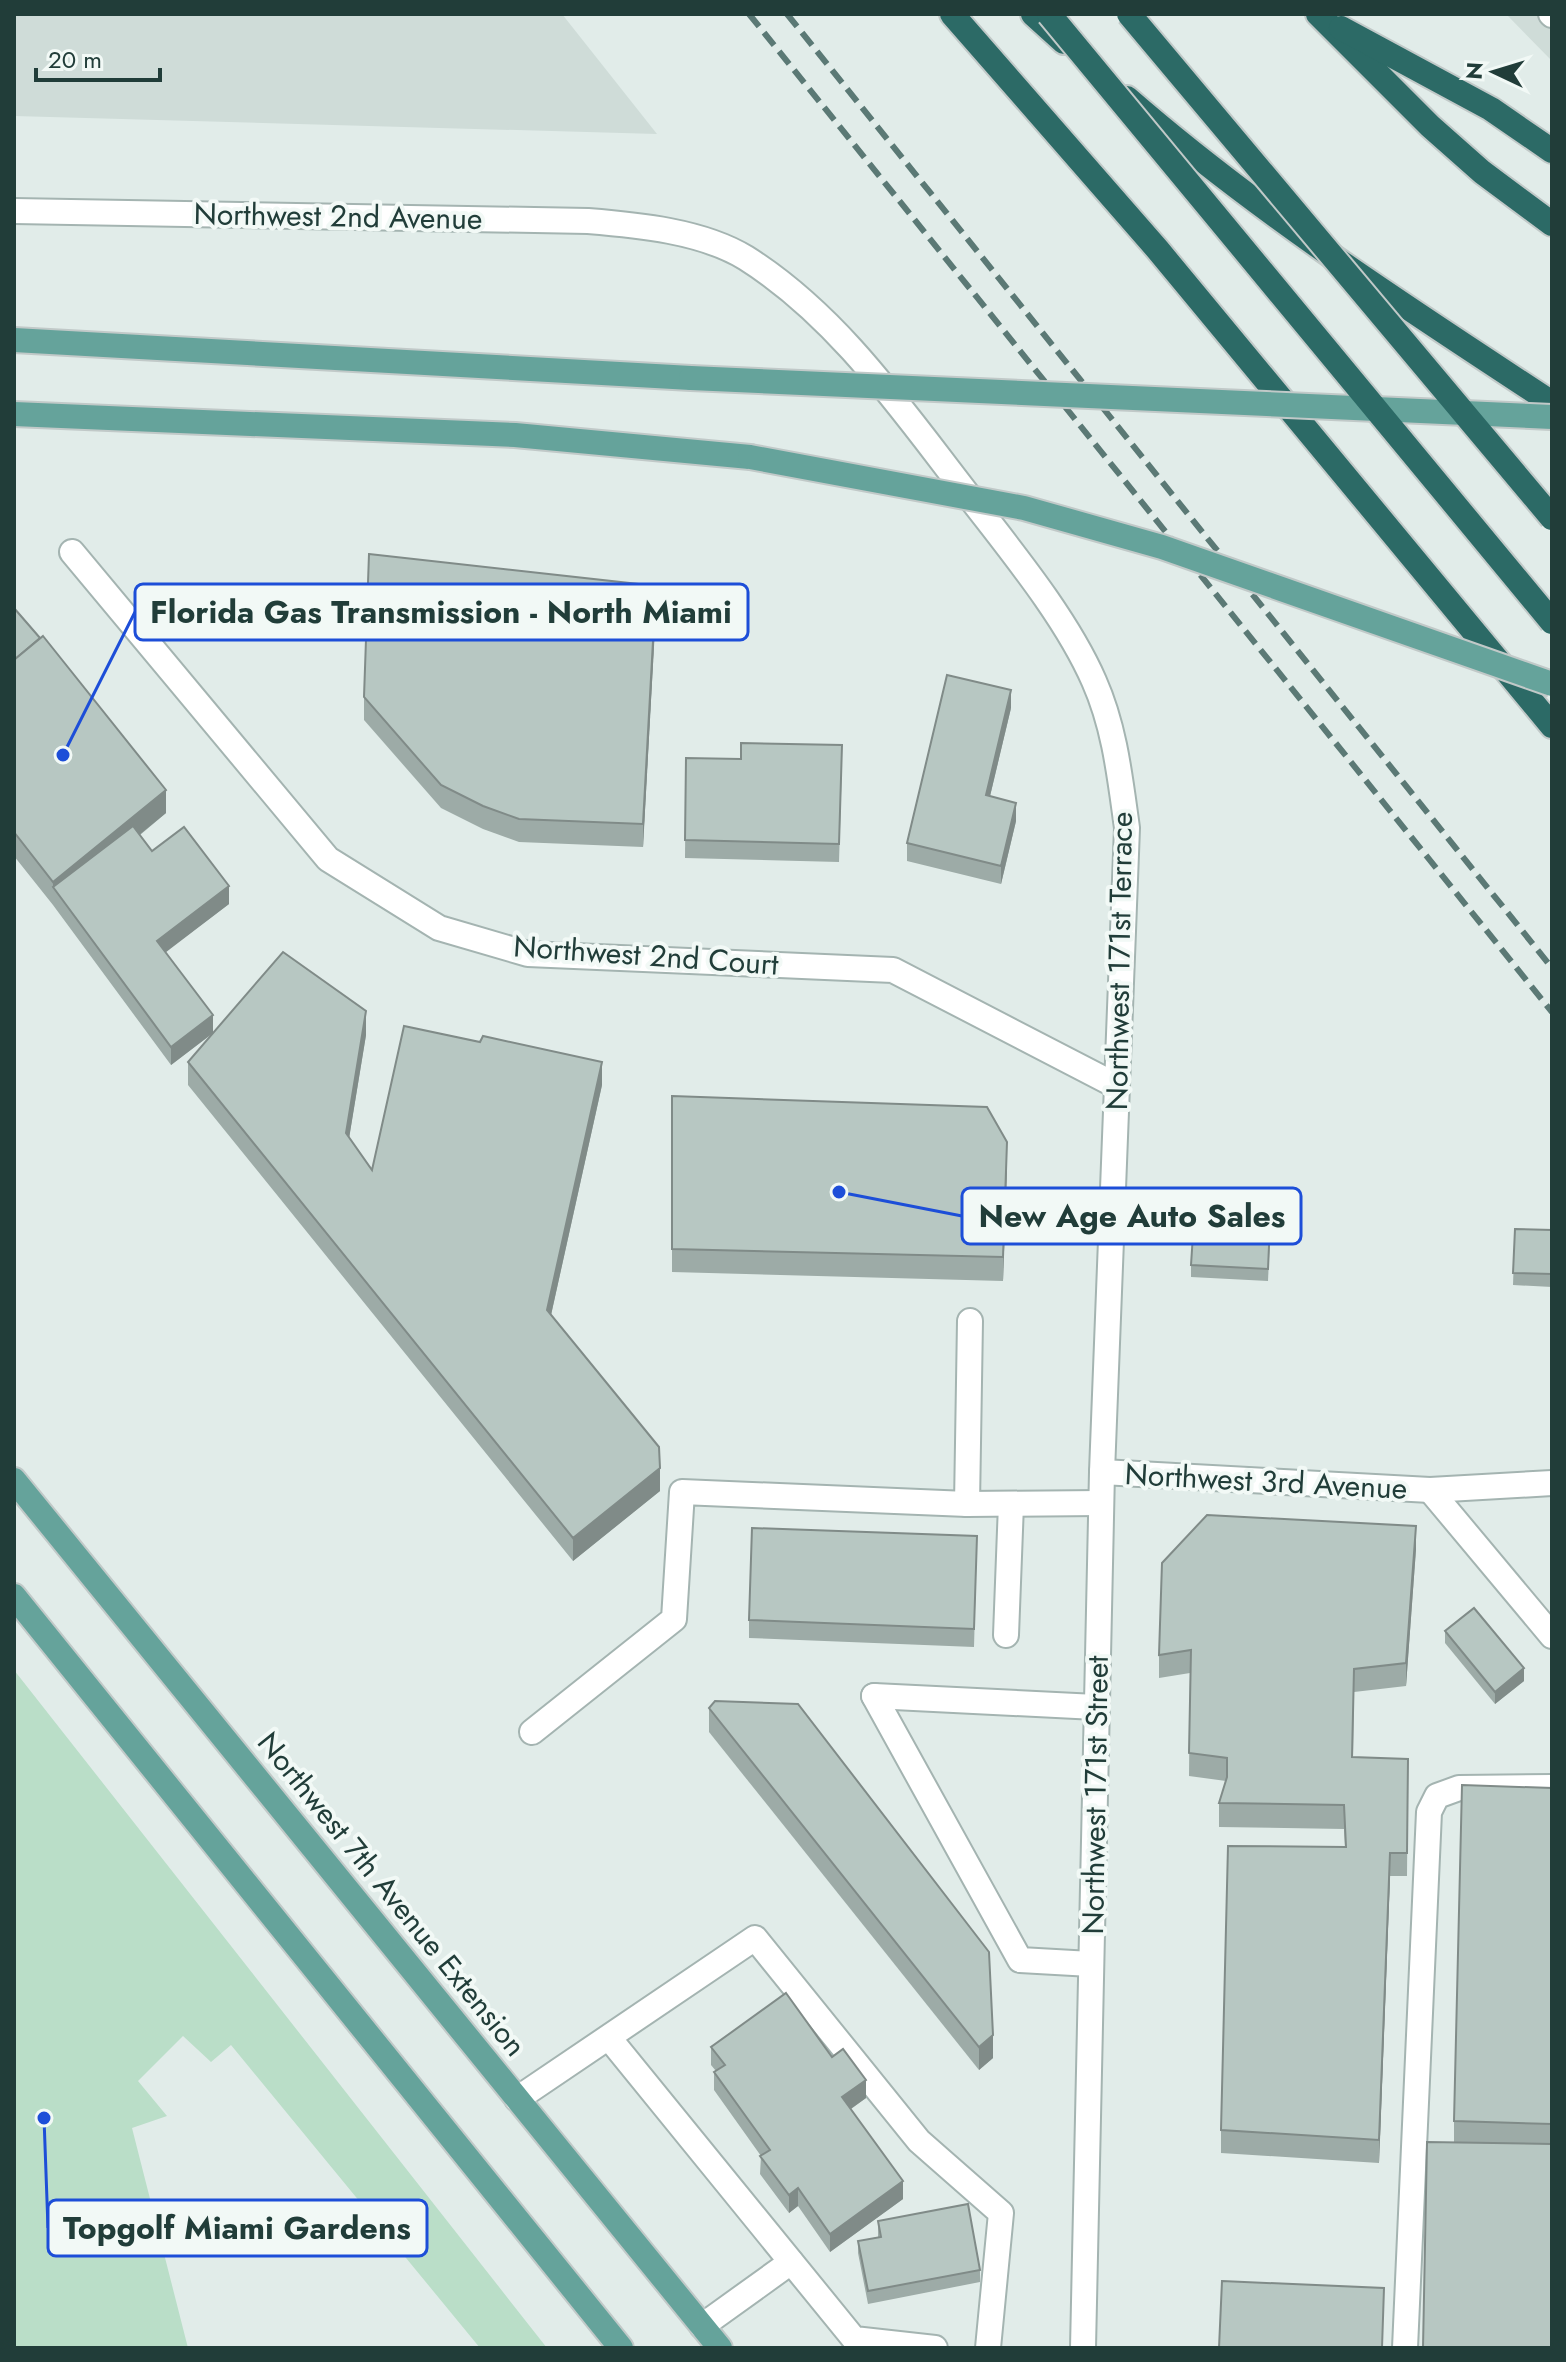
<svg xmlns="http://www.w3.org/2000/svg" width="1566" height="2362" viewBox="0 0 1566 2362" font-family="Jost,sans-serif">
<rect width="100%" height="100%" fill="#e1ece9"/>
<g fill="#cfdcd8">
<path d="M 14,14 L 562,14 L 657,134 L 14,116 Z"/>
<path d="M 1506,14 L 1552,14 L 1552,61 Z"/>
</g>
<path fill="#badec8" d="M 14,1670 L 547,2348 L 480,2348 L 231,2045 L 211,2062 L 183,2036 L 138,2081 L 167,2116 L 132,2128 L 188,2348 L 14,2348 Z"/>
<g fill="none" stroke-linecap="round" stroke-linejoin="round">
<g stroke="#a4b4b1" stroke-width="28">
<g id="minor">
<path d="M 1551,14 L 1552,15"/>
<path d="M 14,211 L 588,221 C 637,225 702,231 746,258 C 838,316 902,410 968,495 C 1011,551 1066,617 1094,681 C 1115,728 1120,778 1127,828 L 1102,1472 L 1083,2348"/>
<path d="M 72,552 L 328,859 L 439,928 L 528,954 L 893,970 L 1117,1086"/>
<path d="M 970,1321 L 967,1504 L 1101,1503"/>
<path d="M 1102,1472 L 1430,1490 L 1552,1483"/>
<path d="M 1430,1490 L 1552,1636"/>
<path d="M 1006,1635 L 1011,1504"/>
<path d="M 874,1696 L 1020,1960 L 1091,1964"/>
<path d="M 874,1696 L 1096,1707"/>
<path d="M 532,1732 L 674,1619 L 682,1492 L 967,1504"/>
<path d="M 609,2038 L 854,2339 L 935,2348"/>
<path d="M 517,2099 L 755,1938 L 919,2141 L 1001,2213 L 988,2348"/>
<path d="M 702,2326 L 791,2262"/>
<path d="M 1405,2348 L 1429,1812 L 1437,1796 L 1459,1788 L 1552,1787"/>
</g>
</g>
<g stroke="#c1c9c8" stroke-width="28">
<g id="major">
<path d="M 14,340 L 691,378"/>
<path d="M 14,414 L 515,435 L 750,457"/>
<path d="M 14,1480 L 720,2348"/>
<path d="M 14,1596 L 621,2348"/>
</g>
</g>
<g stroke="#c1c9c8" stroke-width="28">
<g id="highway">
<path d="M 952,14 L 1158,250 L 1552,726"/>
<path d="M 1033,14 L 1064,42"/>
<path d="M 1318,14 L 1430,126 L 1482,172 L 1552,224"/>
<path d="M 1341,28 L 1491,109 L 1552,151"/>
<path d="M 1127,98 C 1259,213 1406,307 1552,403"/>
</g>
</g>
<use href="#minor" stroke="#fff" stroke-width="24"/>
<use href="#major" stroke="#65a39b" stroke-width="24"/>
<use href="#highway" stroke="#2c6a66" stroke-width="24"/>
<g stroke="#5b7975" stroke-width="6" stroke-dasharray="16 8" stroke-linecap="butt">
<path d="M 749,14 L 1552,1012"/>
<path d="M 787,14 L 1552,968"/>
</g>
<g stroke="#c1c9c8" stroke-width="28" stroke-linecap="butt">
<g id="major-bridge">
<path d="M 691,378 L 1552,417"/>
<path d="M 750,457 L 1024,508 L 1162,547 L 1552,684"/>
</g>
</g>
<g stroke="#c1c9c8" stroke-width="28" stroke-linecap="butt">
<g id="highway-bridge">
<path d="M 1049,14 L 1552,622"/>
<path d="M 1129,14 L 1552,518"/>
</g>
</g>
<use href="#major-bridge" stroke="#65a39b" stroke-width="24"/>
<use href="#highway-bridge" stroke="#2c6a66" stroke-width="24"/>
</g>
<g fill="#9daba7">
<path d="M 14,608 L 166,813 L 140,835 L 152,851 L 229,904 L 165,952 L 213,1033 L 171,1065 L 53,905 L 14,856 Z"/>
<path d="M 656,609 L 643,847 L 519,842 L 483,829 L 441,808 L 364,720 L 364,697 Z"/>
<path d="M 1011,708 L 990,796 L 1016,821 L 1001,884 L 907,861 L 907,843 Z"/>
<path d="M 686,758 L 842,763 L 839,862 L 685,858 Z"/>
<path d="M 366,1035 L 349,1138 L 372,1170 L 602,1085 L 551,1315 L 660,1491 L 573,1561 L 188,1085 L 188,1062 Z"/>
<path d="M 672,1096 L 1007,1165 L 1003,1281 L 672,1272 Z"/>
<path d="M 1515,1229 L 1552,1230 L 1552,1287 L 1513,1285 Z"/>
<path d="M 1270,1236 L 1268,1281 L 1191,1277 L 1191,1265 Z"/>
<path d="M 977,1536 L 974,1647 L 749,1638 L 749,1620 Z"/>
<path d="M 1416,1549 L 1406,1686 L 1354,1692 L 1353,1757 L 1408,1759 L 1407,1876 L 1390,1876 L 1379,2163 L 1221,2153 L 1221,2130 L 1345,1847 L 1344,1829 L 1219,1827 L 1219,1803 L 1226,1781 L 1189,1776 L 1190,1673 L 1159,1678 L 1159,1655 Z"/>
<path d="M 1445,1631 L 1524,1681 L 1495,1704 L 1445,1643 Z"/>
<path d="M 709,1708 L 993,2058 L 979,2070 L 709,1732 Z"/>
<path d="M 1552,1788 L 1552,2348 L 1454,2142 L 1454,2121 Z"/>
<path d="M 711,2047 L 832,2057 L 866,2098 L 851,2109 L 903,2199 L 830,2252 L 798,2206 L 789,2213 L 760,2174 L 761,2156 L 714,2090 L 714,2072 L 716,2071 L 711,2065 Z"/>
<path d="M 878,2221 L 980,2270 L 980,2282 L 868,2304 L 858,2253 L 858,2241 L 878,2237 Z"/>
</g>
<g fill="#808b88">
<path d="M 656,586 L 656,609 L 643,847 L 643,824 Z"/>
<path d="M 1011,690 L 1011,708 L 986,813 L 986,795 Z"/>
<path d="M 166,790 L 166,813 L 62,898 L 53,887 L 53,882 Z"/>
<path d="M 1016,803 L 1016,821 L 1001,884 L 1001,866 Z"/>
<path d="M 229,886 L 229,904 L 157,959 L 157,941 Z"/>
<path d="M 366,1011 L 366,1035 L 346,1157 L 346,1133 Z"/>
<path d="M 213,1015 L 213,1033 L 171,1065 L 171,1047 Z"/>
<path d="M 602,1062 L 602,1085 L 547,1333 L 547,1310 Z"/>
<path d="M 1007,1142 L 1007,1165 L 1003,1281 L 1003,1257 Z"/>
<path d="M 660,1468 L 660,1491 L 573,1561 L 573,1538 Z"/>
<path d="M 1416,1526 L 1416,1549 L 1406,1686 L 1406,1663 Z"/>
<path d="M 1524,1668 L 1524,1681 L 1495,1704 L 1495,1692 Z"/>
<path d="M 1390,1853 L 1390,1876 L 1379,2163 L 1379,2140 Z"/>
<path d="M 993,2035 L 993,2058 L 979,2070 L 979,2047 Z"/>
<path d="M 866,2080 L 866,2098 L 842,2115 L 842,2097 Z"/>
<path d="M 903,2181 L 903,2199 L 830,2252 L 830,2234 Z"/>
<path d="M 798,2188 L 798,2206 L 789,2213 L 789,2195 Z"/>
</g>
<g fill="#b7c7c2" stroke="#808b88" stroke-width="2">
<path d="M 369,554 L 656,586 L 643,824 L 519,819 L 483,806 L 441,785 L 364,697 Z"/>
<path d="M 14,608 L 40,638 L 14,660 Z"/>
<path d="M 43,636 L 166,790 L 53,882 L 14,832 L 14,660 Z"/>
<path d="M 947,675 L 1011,690 L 986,795 L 1016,803 L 1001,866 L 907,843 Z"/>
<path d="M 741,743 L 842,745 L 839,844 L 685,840 L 686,758 L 741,759 Z"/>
<path d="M 133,826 L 152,851 L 184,827 L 229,886 L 157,941 L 213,1015 L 171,1047 L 53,887 Z"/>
<path d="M 283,952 L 366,1011 L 346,1133 L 372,1170 L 404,1026 L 480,1042 L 483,1036 L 602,1062 L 547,1310 L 659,1447 L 660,1468 L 573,1538 L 188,1062 Z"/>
<path d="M 672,1096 L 987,1107 L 1007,1142 L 1003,1257 L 672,1249 Z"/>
<path d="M 1194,1219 L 1270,1223 L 1268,1269 L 1191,1265 Z"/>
<path d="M 1515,1229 L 1552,1230 L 1552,1274 L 1513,1273 Z"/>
<path d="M 1207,1515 L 1416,1526 L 1406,1663 L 1354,1669 L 1352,1757 L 1408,1759 L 1407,1853 L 1390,1853 L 1379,2140 L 1221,2130 L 1228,1846 L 1346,1847 L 1344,1805 L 1219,1803 L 1227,1777 L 1227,1758 L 1189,1753 L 1191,1650 L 1159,1655 L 1162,1563 Z"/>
<path d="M 752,1528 L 977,1536 L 974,1629 L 749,1620 Z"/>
<path d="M 1474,1608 L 1524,1668 L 1495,1692 L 1445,1631 Z"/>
<path d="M 715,1701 L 798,1704 L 989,1952 L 993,2035 L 979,2047 L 709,1708 Z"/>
<path d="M 1462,1785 L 1552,1788 L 1552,2124 L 1454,2121 Z"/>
<path d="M 786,1993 L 832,2057 L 843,2049 L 866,2080 L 842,2097 L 903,2181 L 830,2234 L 798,2188 L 789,2195 L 760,2156 L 770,2150 L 714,2072 L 725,2065 L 711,2047 Z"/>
<path d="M 1427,2142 L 1552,2144 L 1552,2348 L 1423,2348 Z"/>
<path d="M 968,2204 L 980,2270 L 868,2291 L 858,2241 L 881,2237 L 878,2221 Z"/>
<path d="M 1222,2281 L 1384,2288 L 1382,2348 L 1219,2348 Z"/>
</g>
<g text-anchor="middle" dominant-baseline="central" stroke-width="8" stroke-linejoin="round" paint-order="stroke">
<g font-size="30" fill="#213d39" stroke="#f2f9f6">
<text transform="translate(338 216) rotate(1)">Northwest 2nd Avenue</text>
<text transform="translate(646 955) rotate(4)">Northwest 2nd Court</text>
<text transform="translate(1119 961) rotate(-89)">Northwest 171st Terrace</text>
<text transform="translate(1266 1481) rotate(3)">Northwest 3rd Avenue</text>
<text transform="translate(1095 1795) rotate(-89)">Northwest 171st Street</text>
<text transform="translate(392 1894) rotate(51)">Northwest 7th Avenue Extension</text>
</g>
</g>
<path fill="none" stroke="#1d4ed8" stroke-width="3" d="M63 755L135 612M839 1192L962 1216M44 2118L48 2228"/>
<g fill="#1d4ed8" stroke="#f2f9f6" stroke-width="3">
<circle cx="63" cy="755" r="8"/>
<circle cx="839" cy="1192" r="8"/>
<circle cx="44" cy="2118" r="8"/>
</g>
<g fill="#f2f9f6" stroke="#1d4ed8" stroke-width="3">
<rect x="135" y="584" width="613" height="56" rx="8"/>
<rect x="962" y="1188" width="339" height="56" rx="8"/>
<rect x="48" y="2200" width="379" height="56" rx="8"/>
</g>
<g font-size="32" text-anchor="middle" font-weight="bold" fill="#213d39">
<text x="441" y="623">Florida Gas Transmission - North Miami</text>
<text x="1132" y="1227">New Age Auto Sales</text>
<text x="237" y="2239">Topgolf Miami Gardens</text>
</g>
<rect width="1566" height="2362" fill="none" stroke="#213d39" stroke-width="32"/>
<g transform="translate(1494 72) rotate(274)" stroke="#f2f9f6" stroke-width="6" paint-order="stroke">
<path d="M0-6L14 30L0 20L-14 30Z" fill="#213d39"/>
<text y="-12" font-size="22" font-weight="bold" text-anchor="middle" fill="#213d39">N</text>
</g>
<path d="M36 68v12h124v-12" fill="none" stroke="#213d39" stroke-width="4"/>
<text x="48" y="68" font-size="24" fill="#213d39" stroke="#f2f9f6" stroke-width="6" paint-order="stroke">20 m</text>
</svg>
